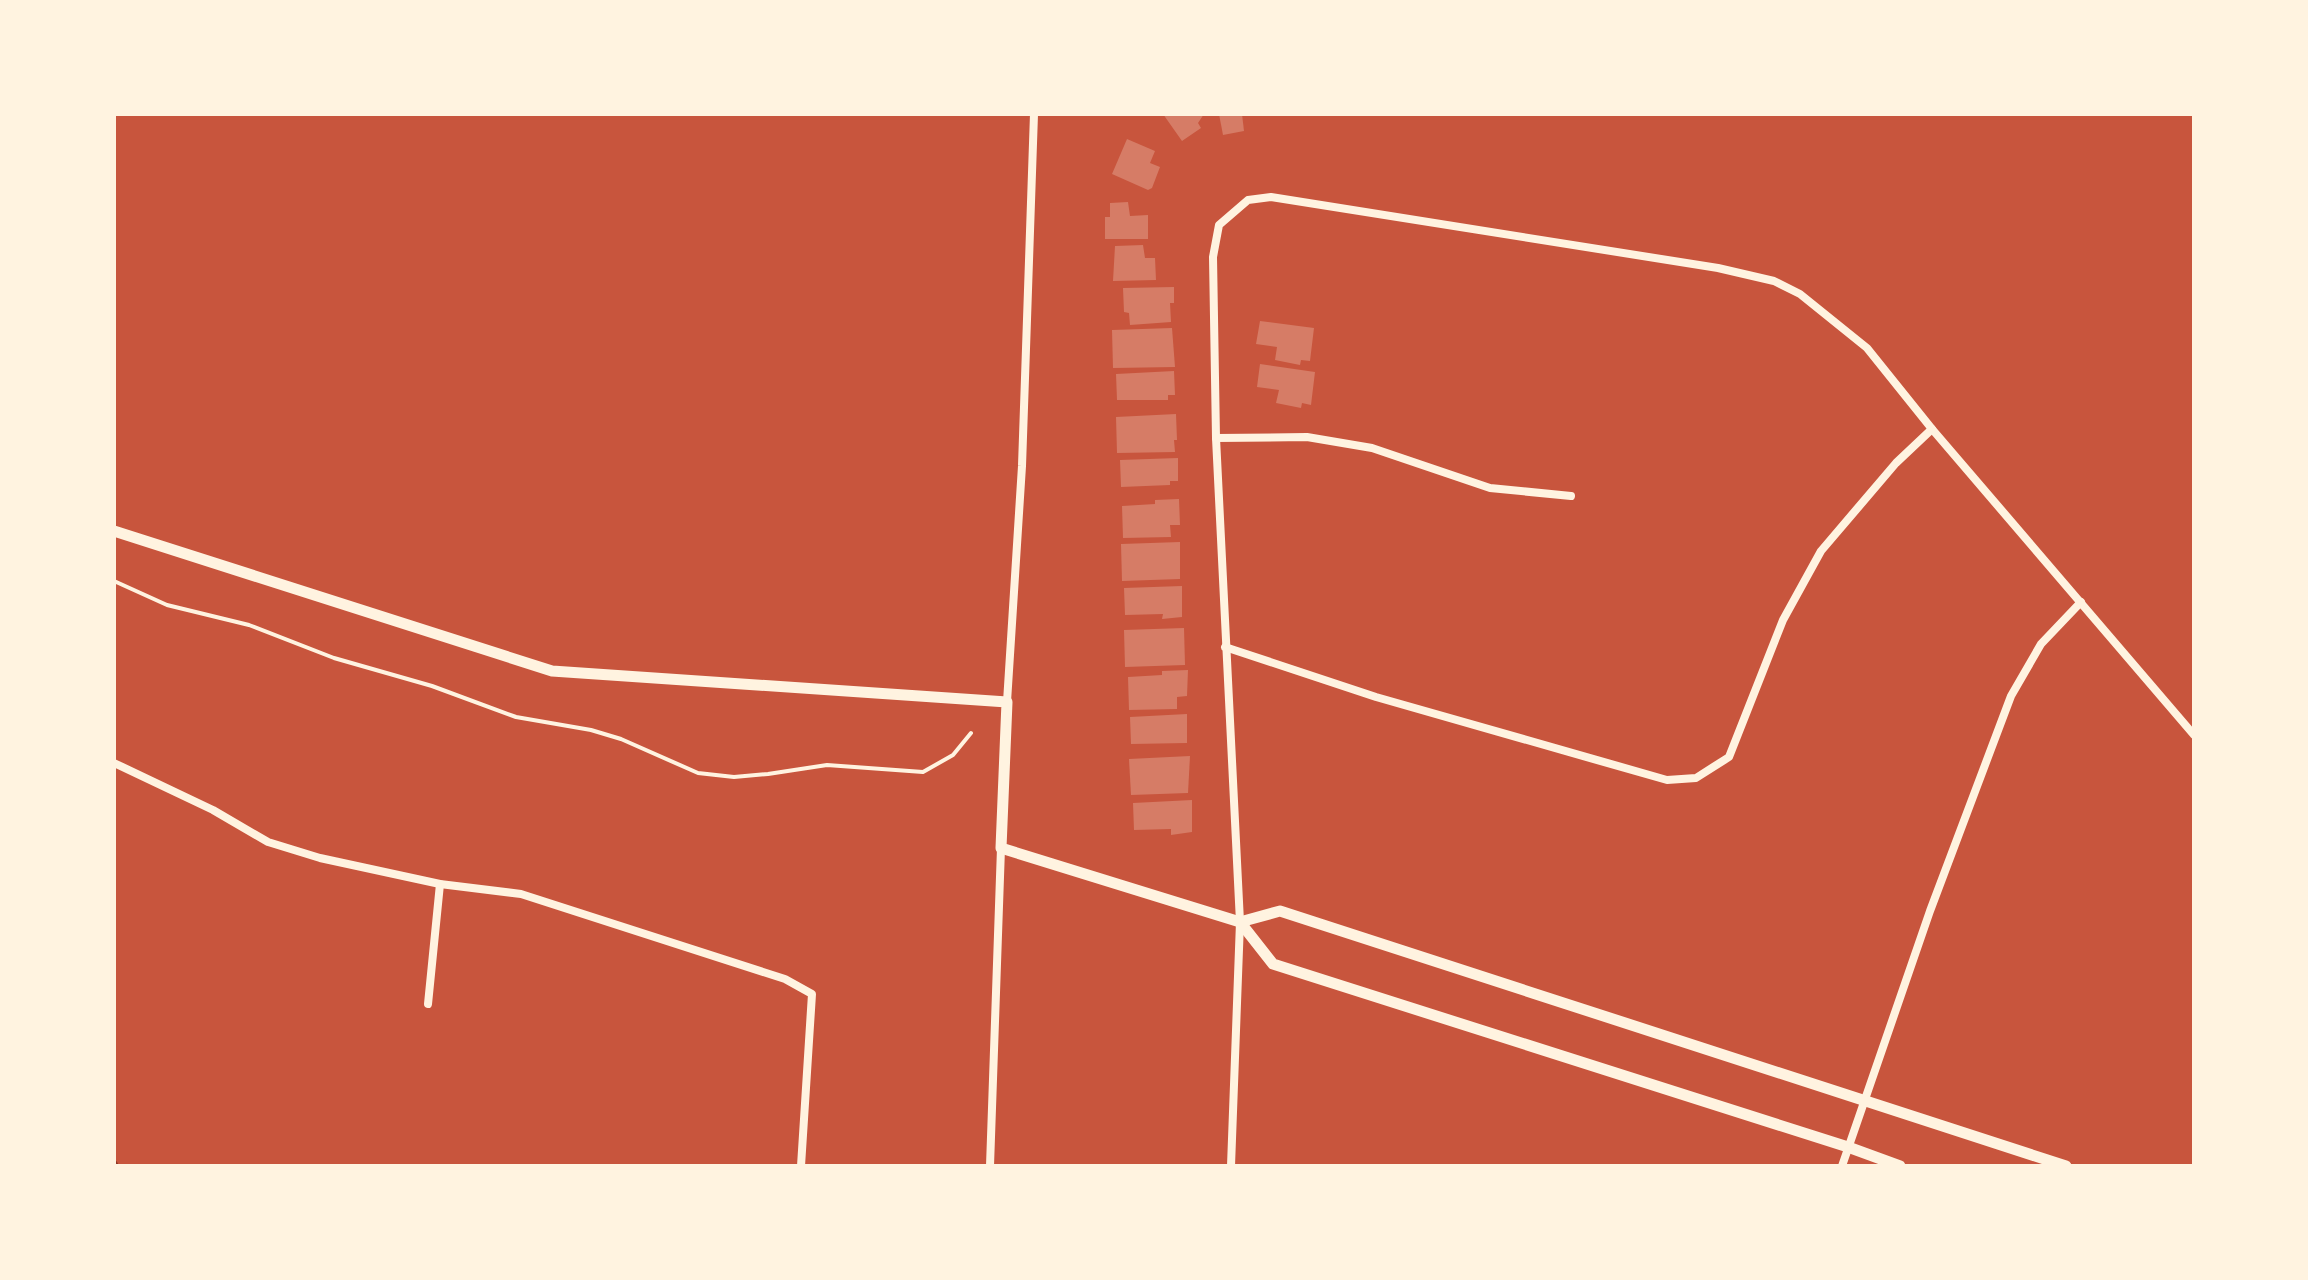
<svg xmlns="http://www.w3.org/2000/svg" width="2308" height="1280" viewBox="0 0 2308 1280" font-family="'Times New Roman',serif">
<rect width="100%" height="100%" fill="#c8553d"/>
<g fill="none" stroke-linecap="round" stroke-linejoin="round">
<path stroke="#8f3625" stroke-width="6" d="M 114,1163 L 116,1166"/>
</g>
<g fill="#d67c66">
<path d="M 1163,114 L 1204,114 L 1198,123 L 1201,128 L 1182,141 Z"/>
<path d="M 1219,114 L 1242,114 L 1244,131 L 1223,135 Z"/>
<path d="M 1127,139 L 1155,151 L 1150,163 L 1160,167 L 1152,188 L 1148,190 L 1112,174 Z"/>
<path d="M 1128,202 L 1130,216 L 1148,215 L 1148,239 L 1105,239 L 1105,217 L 1110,217 L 1110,203 Z"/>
<path d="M 1143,245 L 1145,258 L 1155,258 L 1156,280 L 1113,281 L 1115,246 Z"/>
<path d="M 1174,287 L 1174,303 L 1170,303 L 1171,322 L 1130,325 L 1129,313 L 1124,312 L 1123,288 Z"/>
<path d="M 1260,321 L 1314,328 L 1310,361 L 1301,360 L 1300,365 L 1275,360 L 1277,347 L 1256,344 Z"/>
<path d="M 1172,328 L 1175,367 L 1113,368 L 1112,330 Z"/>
<path d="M 1260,364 L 1315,372 L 1311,405 L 1302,403 L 1301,408 L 1276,403 L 1279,390 L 1257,387 Z"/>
<path d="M 1174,371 L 1175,395 L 1168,395 L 1168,400 L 1117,400 L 1116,374 Z"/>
<path d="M 1176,414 L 1177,440 L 1174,440 L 1175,452 L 1117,453 L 1116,417 Z"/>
<path d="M 1178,458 L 1178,481 L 1170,481 L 1170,485 L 1121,487 L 1120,460 Z"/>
<path d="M 1179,499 L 1180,525 L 1170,525 L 1171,537 L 1123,538 L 1122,506 L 1155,504 L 1155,500 Z"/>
<path d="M 1180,542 L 1180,579 L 1122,581 L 1121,544 Z"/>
<path d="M 1182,586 L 1182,617 L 1162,619 L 1163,614 L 1125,615 L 1124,588 Z"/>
<path d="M 1184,628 L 1185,665 L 1125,667 L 1124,630 Z"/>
<path d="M 1188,670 L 1187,696 L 1177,697 L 1177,709 L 1129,710 L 1128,677 L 1162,675 L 1162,671 Z"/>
<path d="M 1187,714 L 1187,743 L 1131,744 L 1130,717 Z"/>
<path d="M 1190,756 L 1188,793 L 1131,795 L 1129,759 Z"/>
<path d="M 1192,800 L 1192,832 L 1171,835 L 1171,829 L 1134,830 L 1133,803 Z"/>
</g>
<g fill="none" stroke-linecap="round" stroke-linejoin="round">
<path stroke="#fff3e0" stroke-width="4" d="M 114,581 L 167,605 L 249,625 L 334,658 L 432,686 L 516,717 L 591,730 L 621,739 L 698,773 L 734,777 L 768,774 L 827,765 L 923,772 L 953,755 L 971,733"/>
<g stroke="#fff3e0" stroke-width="8">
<path d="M 1216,438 L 1307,437 L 1372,448 L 1490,488 L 1571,496"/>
<path d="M 1225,647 L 1376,697 L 1667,780 L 1696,778 L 1729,757 L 1783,620 L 1821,551 L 1896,463 L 1932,429"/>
<path d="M 1007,702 L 1022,466 L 1034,114"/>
<path d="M 114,763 L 213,810 L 268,842 L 320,858 L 440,884 L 521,894 L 785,979 L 812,994 L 801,1166"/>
<path d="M 428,1004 L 440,884"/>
<path d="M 990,1166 L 1001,848"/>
<path d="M 1231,1166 L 1240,922 L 1216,438 L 1213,257 L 1219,225 L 1248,200 L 1271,197 L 1718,268 L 1774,281 L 1800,294 L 1867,348 L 1932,429 L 2194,735"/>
<path d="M 1842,1166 L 1930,911 L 2011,696 L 2041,644 L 2081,602"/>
</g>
<g stroke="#fff3e0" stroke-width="11">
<path d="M 114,531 L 552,671 L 1007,702 L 1001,848 L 1240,922 L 1280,911 L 2066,1166"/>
<path d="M 1240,922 L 1273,964 L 1848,1147 L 1900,1166"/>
</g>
</g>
<rect width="2308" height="1280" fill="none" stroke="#fff3e0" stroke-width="232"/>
</svg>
